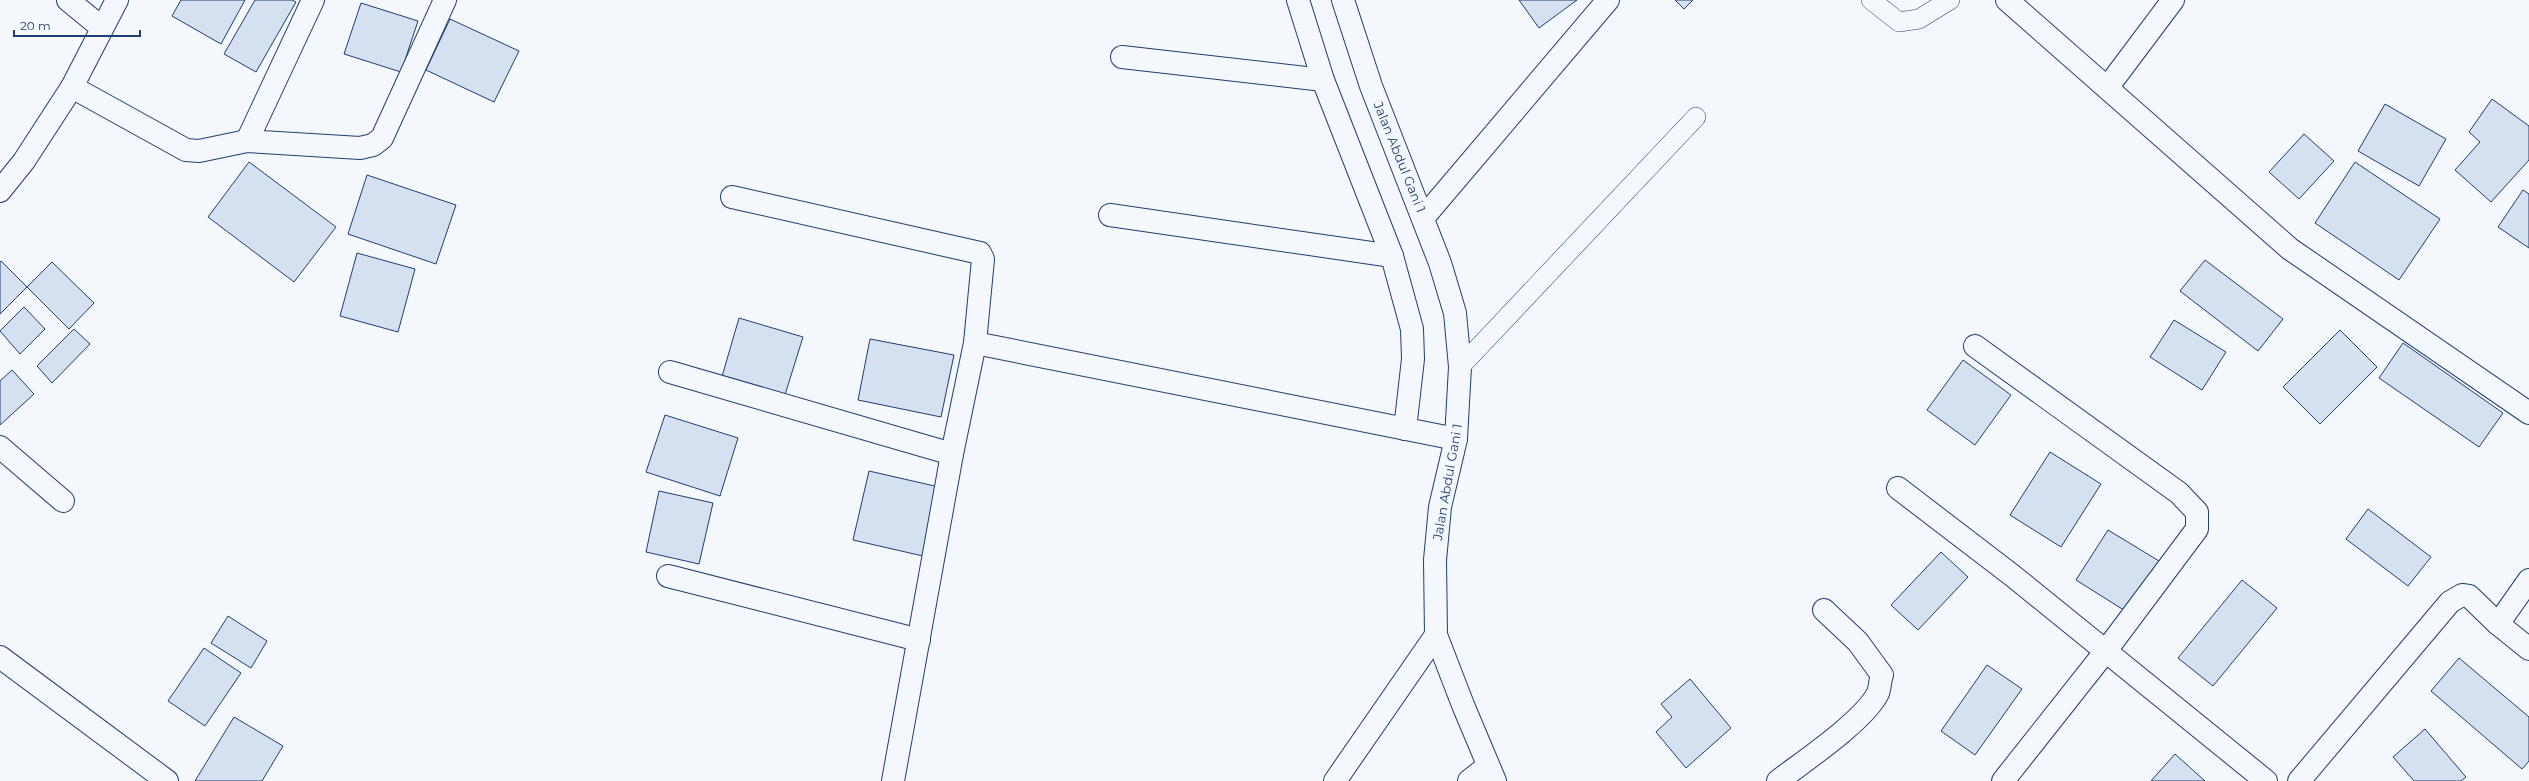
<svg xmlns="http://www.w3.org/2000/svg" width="2529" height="781" viewBox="0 0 2529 781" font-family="Montserrat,sans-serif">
<rect width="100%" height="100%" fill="#f4f7fb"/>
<g fill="#d5e0f0" stroke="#1d3f73">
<path d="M 181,0 L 245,0 L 221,44 L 172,16 Z"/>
<path d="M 255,0 L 292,0 L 296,2 L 256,72 L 224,54 Z"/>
<path d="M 1519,0 L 1577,0 L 1539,28 Z"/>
<path d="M 1675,0 L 1693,0 L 1684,9 Z"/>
<path d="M 361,3 L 418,21 L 401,72 L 344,54 Z"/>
<path d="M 450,19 L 519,51 L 494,102 L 426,70 Z"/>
<path d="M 2492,99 L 2529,126 L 2529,160 L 2491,202 L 2455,170 L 2480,142 L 2469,132 Z"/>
<path d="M 2385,104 L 2446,139 L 2419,186 L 2358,151 Z"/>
<path d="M 2304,134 L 2334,161 L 2299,199 L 2269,172 Z"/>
<path d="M 249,162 L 336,227 L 294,282 L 208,217 Z"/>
<path d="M 2355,162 L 2440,219 L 2399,280 L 2315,223 Z"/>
<path d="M 367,175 L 456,205 L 436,264 L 348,234 Z"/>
<path d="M 2523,190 L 2529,194 L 2529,248 L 2498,227 Z"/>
<path d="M 357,253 L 415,269 L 398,332 L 340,316 Z"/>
<path d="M 2205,260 L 2283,319 L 2258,351 L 2180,291 Z"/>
<path d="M 1,261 L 27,287 L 0,314 L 0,262 Z"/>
<path d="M 52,262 L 94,303 L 69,329 L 27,287 Z"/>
<path d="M 24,307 L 45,329 L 20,354 L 0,331 Z"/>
<path d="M 739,318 L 803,337 L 784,398 L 721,380 Z"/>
<path d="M 2174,320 L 2226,352 L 2202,390 L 2150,357 Z"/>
<path d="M 74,329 L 90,344 L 52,383 L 37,366 Z"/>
<path d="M 2340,330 L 2377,367 L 2320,424 L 2283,387 Z"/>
<path d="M 870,339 L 954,355 L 941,417 L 858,400 Z"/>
<path d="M 2403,343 L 2503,413 L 2479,447 L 2379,378 Z"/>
<path d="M 1963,360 L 2011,395 L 1975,445 L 1927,410 Z"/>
<path d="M 12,370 L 34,394 L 0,425 L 0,381 Z"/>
<path d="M 665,415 L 738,438 L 720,496 L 646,472 Z"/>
<path d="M 2050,452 L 2101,484 L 2061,547 L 2010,515 Z"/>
<path d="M 869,471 L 939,487 L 923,556 L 853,540 Z"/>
<path d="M 659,491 L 713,503 L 699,564 L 646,552 Z"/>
<path d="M 2368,509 L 2431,557 L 2408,586 L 2346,539 Z"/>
<path d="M 2108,530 L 2159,561 L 2127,612 L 2076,580 Z"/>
<path d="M 1941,552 L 1968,577 L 1918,630 L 1891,605 Z"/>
<path d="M 2242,580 L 2277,608 L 2213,686 L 2178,658 Z"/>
<path d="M 228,616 L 267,641 L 251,668 L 211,643 Z"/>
<path d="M 204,648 L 241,673 L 205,726 L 168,701 Z"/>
<path d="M 2459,658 L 2529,717 L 2529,761 L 2522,769 L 2431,691 Z"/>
<path d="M 1987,665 L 2022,689 L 1975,755 L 1941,731 Z"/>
<path d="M 1690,679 L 1731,728 L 1686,768 L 1656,732 L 1672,717 L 1661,704 Z"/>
<path d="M 234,717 L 283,746 L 262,781 L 195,781 Z"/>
<path d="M 2425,729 L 2466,777 L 2461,781 L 2414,781 L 2393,757 Z"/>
<path d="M 2175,754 L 2205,781 L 2151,781 Z"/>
</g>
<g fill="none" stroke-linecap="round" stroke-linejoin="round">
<g stroke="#1d3f73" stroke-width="20">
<g id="service">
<path d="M 1871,0 L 1899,22 L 1919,19 L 1950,0"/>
<path d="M 1460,367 L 1696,117"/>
</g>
</g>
<g stroke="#1d3f73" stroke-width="24">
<g id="minor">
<path d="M 68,0 L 102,28"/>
<path d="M 1298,0 L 1323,80 L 1392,256 L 1412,329 L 1413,359 L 1405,429"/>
<path d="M 1343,0 L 1371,86 L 1440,263 L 1455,313 L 1460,367 L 1456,439 L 1440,507 L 1435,560 L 1436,635 L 1463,705 L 1495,781"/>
<path d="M 2007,0 L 2290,249 L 2529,413"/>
<path d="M 1122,57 L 1323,80"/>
<path d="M 72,87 L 186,150 L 199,151 L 247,141 L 360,148 L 373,145 L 382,138 L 445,0"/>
<path d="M 2107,88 L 2173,0"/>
<path d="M 247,141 L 313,0"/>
<path d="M 0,191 L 24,161 L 72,87 L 117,0"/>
<path d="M 732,197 L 980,253 L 983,259 L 975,343 L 952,454 L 893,781"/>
<path d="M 1110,215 L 1392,256"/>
<path d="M 1424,217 L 1608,0"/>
<path d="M 975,343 L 1456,439"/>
<path d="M 1975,346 L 2179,493 L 2197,512 L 2197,529 L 2105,652 L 2003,781"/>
<path d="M 670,372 L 952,454"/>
<path d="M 0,447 L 63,501"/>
<path d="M 1898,488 L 2013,576 L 2266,781"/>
<path d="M 668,576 L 919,640"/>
<path d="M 2498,624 L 2529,580"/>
<path d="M 0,657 L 167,781"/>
<path d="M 1335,781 L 1436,635"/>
<path d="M 1469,781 L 1488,766"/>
<path d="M 1778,781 C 1804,761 1864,721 1878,693 C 1880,688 1880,680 1882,675 L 1858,642 L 1824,610"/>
<path d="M 2299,781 L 2450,602 L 2462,595 L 2469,596 L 2498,624 L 2529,649"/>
</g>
</g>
<use href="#service" stroke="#f4f7fb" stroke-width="19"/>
<use href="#minor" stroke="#f4f7fb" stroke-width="22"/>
</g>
<g text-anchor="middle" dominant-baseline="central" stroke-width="3" stroke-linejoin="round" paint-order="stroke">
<g font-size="13" fill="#1d3f73" stroke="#f4f7fb">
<text transform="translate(1400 157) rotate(68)">Jalan Abdul Gani 1</text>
<text transform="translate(1447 482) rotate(-80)">Jalan Abdul Gani 1</text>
</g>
</g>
<path d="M14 30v6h126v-6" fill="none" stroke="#1d3f73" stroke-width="2"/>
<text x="20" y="30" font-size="12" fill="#1d3f73" stroke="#f4f7fb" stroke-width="3" paint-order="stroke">20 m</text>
</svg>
